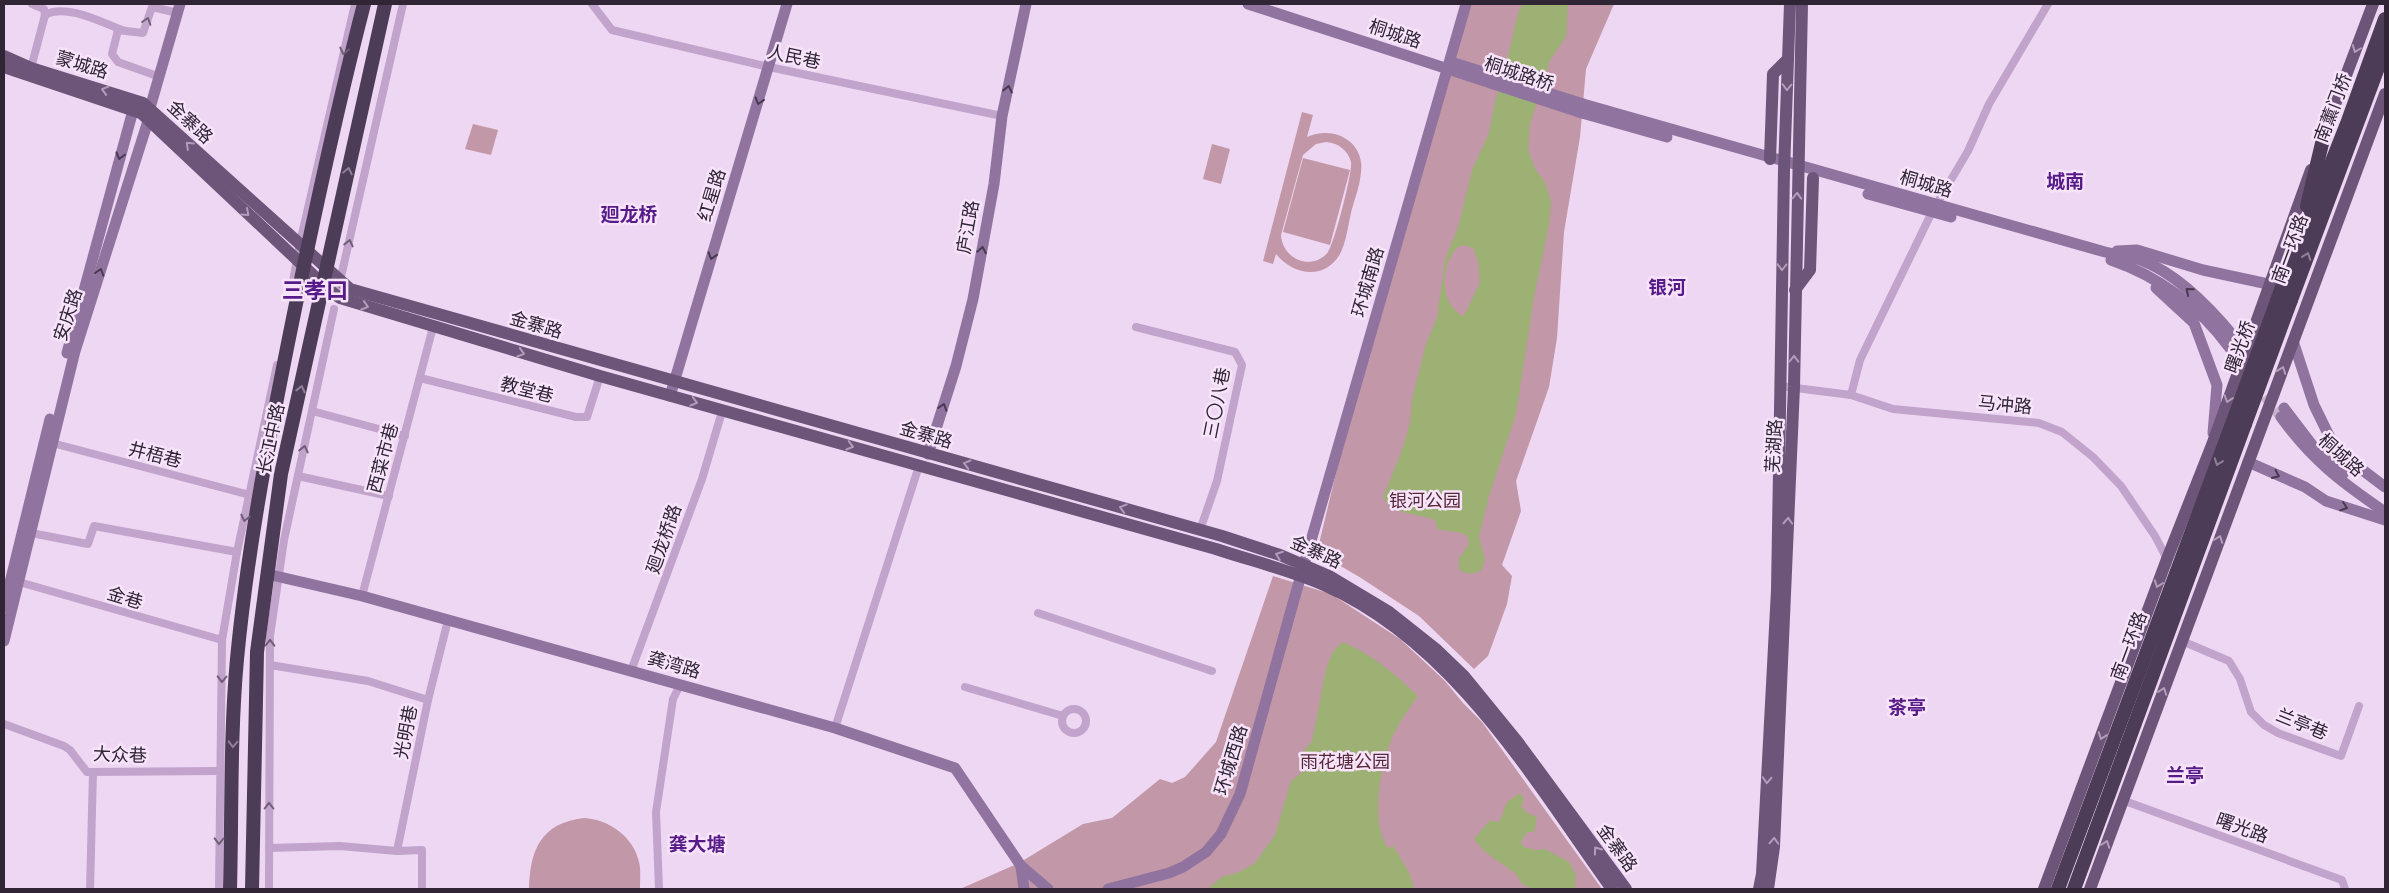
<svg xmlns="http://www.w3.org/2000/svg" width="2389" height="893" viewBox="0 0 2389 893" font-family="'Varela Round','Noto Sans SC',sans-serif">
<rect width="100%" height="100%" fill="#eed7f3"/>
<g fill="#c297a7" fill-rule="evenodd">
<path d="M 1465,4 L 1614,4 L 1586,69 L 1580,137 L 1564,232 L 1557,338 L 1549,387 L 1516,481 L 1521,511 L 1502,565 L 1512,576 L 1507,604 L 1488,656 L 1474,669 L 1419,616 L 1361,578 L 1317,552 L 1339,461 Z"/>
<path d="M 1302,112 L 1313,115 L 1307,137 C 1333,125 1365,141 1361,172 C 1360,186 1354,200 1351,213 C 1348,226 1346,243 1340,254 C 1324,281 1293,275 1276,254 L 1273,264 L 1263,261 ZM 1326,142 C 1338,143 1348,150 1351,162 C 1353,171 1334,245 1328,252 C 1312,272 1282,259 1281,235 L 1303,155 L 1316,144 Z"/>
<path d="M 473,124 L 498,130 L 491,155 L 465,149 Z"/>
<path d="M 1212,144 L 1230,149 L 1221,184 L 1203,179 Z"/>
<path d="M 1303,158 L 1350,170 L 1330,245 L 1283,232 Z"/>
<path d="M 1273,576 L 1331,594 L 1400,639 L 1445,681 L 1463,703 L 1482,722 L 1602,889 L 960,889 L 1019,863 L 1083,824 L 1112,818 L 1160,779 L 1172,783 L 1185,777 L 1216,742 Z"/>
<path d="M 584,818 C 608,819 634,837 639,862 C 641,870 640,880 640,889 L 529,889 C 530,851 540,823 584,818 Z"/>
</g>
<g fill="#9db175" fill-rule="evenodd">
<path d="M 1523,4 L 1568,4 L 1566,37 L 1550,60 L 1530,124 L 1528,149 L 1535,169 L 1545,182 L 1551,202 L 1549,225 L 1534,297 L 1516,414 L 1489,496 L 1479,537 L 1485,560 L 1481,571 L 1470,574 L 1459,570 L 1459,558 L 1469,544 L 1467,536 C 1459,530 1447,532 1437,529 L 1435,520 C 1418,513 1393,516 1383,497 L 1401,453 L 1410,423 L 1412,399 L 1426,344 L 1437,318 L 1445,259 L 1458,228 L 1472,170 L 1489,133 L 1495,102 L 1509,52 L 1518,13 ZM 1461,245 L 1473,248 L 1478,261 L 1480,282 L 1464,316 C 1438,306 1439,259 1461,245 Z"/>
<path d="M 1343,642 C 1373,655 1395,674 1418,696 C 1410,707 1401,719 1395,732 C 1381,758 1369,823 1388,848 L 1393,846 L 1409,872 L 1414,888 L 1207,889 L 1222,877 L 1239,872 L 1255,863 L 1275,835 L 1291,781 L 1304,771 L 1303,752 L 1312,741 L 1327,665 L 1334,650 Z"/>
<path d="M 1520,793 L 1524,799 L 1521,806 L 1527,813 L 1537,817 L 1534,832 L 1527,832 L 1521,842 L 1524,847 L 1536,850 L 1545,849 L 1569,862 L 1576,875 L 1575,889 L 1532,889 L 1522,884 L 1516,874 L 1484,851 L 1474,839 L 1490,820 L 1494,822 L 1500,821 L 1507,802 Z"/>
</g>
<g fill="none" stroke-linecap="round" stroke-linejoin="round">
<g stroke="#c8b3cd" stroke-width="11" stroke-dasharray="11 5.5" stroke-linecap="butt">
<path d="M 2229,347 L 2246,370"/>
<path d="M 2255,383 L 2281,417"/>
</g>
<g stroke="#c1a3cb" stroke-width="8">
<path d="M 592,4 L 612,30 L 769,67 L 1002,116"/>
<path d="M 45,15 C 65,3 101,22 122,30"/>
<path d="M 31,68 L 45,15 L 44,9 L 32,4"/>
<path d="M 160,77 L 118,62 L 112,54 L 118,30 L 143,33 L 152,7 L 178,13"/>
<path d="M 338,290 L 403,4"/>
<path d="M 291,292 L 300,243 L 355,4"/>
<path d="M 1136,327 L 1235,352 L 1242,365 L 1217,481 L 1200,530"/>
<path d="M 420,378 L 576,417 L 587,417 L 600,376"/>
<path d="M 1780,386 L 1851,395 L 1893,409 L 2039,423 L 2062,432 L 2093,457 L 2121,486 L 2155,536 L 2167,559"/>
<path d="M 1851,395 L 1860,360 L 1932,212 L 1968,151 L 1989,104 L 2048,4"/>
<path d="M 312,411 L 405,436"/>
<path d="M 52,443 L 250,495"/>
<path d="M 298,476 L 389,496"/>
<path d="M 31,533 L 88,544 L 94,526 L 237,552"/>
<path d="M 19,582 L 222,640"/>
<path d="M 362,596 L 433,327"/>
<path d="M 1038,613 L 1212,671"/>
<path d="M 2182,641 L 2229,661 L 2240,679 L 2251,712 L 2264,725 L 2278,733 L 2341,756 L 2359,706"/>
<path d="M 270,665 L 368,681 L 428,700"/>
<path d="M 631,671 L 702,479 L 721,415"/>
<path d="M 965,687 L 1063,716"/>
<circle cx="1074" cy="721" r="12"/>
<path d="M 4,724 L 64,746 L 70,750 L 87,772 L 219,771"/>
<path d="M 835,728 L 917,472"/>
<path d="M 2122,800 L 2342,880 L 2345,889"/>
<path d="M 269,848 L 340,846 L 397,851 L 422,850 L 422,889"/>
<path d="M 397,851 L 428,700 L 448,620"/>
<path d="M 90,889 L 93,772"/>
<path d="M 219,889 L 222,640 L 237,552 L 277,365"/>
<path d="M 269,889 L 270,636 L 284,540 L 334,309"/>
<path d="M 659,889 L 656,812 L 673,699 L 680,685"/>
</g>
<g stroke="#90749f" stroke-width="11">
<path d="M 1248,4 L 1445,68"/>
<path d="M 1583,104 L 2105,252 C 2117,255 2131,256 2143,261 C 2177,274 2212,310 2235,338"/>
<path d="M 1582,113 L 1667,137"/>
<path d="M 1868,194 L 1951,217"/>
<path d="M 2117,251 L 2137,250 L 2203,270 L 2268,284"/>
<path d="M 2111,260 C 2158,276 2200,307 2229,347"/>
<path d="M 2156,288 L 2194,323 L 2217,385 L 2213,433"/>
<path d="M 2293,341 L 2314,405 L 2336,450 L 2385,487"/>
<path d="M 67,353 L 135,103"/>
<path d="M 670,396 L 787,4"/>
<path d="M 2284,408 L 2313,446 L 2343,474"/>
<path d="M 2281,417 C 2312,460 2341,482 2385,512"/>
<path d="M 928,454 L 956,366 L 973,299 L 994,184 L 1002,116 L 1026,4"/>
<path d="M 2248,462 L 2305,487 L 2326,501 L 2385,520"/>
<path d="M 267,574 L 362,596 L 835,728 L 955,768 L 1021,866 L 1048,889"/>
<path d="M 4,607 L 50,419"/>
<path d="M 4,641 L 75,351 L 148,121 L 150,108 L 180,4"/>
<path d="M 1021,866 L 1024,889"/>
<path d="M 1108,889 L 1169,873 L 1183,867 L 1206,852 L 1221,834 L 1240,794 L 1295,596 L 1466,4"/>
</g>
<g stroke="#6c5579" stroke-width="12">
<path d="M 4,56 L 31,68 L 143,103 L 350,289 L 1222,536 L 1280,555 L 1329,576 L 1389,612 L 1437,650 L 1464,676 L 1517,741 L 1626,889"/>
<path d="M 4,67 L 141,113 L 328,289 L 340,298 L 600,376 L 1216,549 C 1252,561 1290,570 1324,585 C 1454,642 1533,779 1612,889"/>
<path d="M 2322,139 L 2373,4"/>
<path d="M 1770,159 L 1773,74 L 1788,59"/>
<path d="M 1795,290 L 1810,270 L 1813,178"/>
<path d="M 1759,889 L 1762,874 L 1777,590 L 1784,170 L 1790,4"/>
<path d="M 1768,889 L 1774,847 L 1794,387 L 1802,4"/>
<path d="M 2044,889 L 2167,559 L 2212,445 L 2311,170"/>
<path d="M 2090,889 L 2385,94"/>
</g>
<g stroke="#4c3c57" stroke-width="14">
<path d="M 2307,206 L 2325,131"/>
<path d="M 2281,290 L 2348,121 L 2385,19"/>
<path d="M 2291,300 L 2385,49"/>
<path d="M 230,889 C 232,813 230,735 237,659 C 247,553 267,448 288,343 C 311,229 335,116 364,4"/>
<path d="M 252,889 L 257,652 L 281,474 L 385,4"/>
<path d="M 2058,889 L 2235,416"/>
<path d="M 2074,889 L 2245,424"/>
</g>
<g stroke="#90749f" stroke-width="11">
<path d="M 1451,62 L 1583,104"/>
<path d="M 1445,68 L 1582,113"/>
</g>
<g stroke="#4c3c57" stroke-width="14">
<path d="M 2235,416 L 2281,290"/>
<path d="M 2245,424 L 2291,300"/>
</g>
</g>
<defs><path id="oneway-chevron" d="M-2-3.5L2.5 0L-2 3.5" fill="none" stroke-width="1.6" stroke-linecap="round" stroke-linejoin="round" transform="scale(1.25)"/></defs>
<g stroke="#715e78">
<use href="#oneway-chevron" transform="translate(147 21) rotate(-72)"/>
<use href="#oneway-chevron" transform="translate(344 51) rotate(103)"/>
<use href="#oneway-chevron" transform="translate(349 243) rotate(-77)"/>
<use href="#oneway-chevron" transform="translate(304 449) rotate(-78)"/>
<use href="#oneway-chevron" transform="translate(245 518) rotate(103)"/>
<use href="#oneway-chevron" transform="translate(270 643) rotate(-89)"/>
<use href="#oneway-chevron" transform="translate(222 679) rotate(91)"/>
<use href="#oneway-chevron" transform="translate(269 806) rotate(-90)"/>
<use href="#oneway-chevron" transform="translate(219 841) rotate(91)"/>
</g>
<g stroke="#b29cba">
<use href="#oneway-chevron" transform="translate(2356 49) rotate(111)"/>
<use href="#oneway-chevron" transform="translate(1787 87) rotate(92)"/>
<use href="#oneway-chevron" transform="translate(105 90) rotate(-163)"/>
<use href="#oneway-chevron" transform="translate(189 145) rotate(-137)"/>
<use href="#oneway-chevron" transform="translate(1797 196) rotate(-88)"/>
<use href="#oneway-chevron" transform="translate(246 213) rotate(42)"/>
<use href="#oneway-chevron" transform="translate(1782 267) rotate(91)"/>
<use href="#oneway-chevron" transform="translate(365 306) rotate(17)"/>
<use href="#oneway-chevron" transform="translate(521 353) rotate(17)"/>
<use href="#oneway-chevron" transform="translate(1794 359) rotate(-89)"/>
<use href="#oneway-chevron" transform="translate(2282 370) rotate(-70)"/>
<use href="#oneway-chevron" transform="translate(2228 399) rotate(109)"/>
<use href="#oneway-chevron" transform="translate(694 402) rotate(16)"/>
<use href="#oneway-chevron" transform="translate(850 446) rotate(16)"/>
<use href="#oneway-chevron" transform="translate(967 464) rotate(-164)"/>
<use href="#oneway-chevron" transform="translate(1123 508) rotate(-164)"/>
<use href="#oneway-chevron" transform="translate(1788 521) rotate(-87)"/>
<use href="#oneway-chevron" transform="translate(2219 539) rotate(-70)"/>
<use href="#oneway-chevron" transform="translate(1279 555) rotate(-160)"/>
<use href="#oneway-chevron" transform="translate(2158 584) rotate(110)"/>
<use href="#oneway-chevron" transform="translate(2163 691) rotate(-70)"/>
<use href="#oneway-chevron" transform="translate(2102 736) rotate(110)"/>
<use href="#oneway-chevron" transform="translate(1767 780) rotate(93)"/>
<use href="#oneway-chevron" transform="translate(1774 841) rotate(-87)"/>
<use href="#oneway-chevron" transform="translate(2106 844) rotate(-70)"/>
<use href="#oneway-chevron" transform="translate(1597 850) rotate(-126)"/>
</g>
<g stroke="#473950">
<use href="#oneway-chevron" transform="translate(1008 89) rotate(-78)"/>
<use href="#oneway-chevron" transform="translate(759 101) rotate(107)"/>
<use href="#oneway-chevron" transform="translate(120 156) rotate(106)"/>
<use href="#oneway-chevron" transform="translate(982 250) rotate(-80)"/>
<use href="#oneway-chevron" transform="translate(712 256) rotate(107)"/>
<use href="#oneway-chevron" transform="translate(100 272) rotate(-72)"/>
<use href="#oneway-chevron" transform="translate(2189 291) rotate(-139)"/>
<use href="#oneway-chevron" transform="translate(943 407) rotate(-72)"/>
<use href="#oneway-chevron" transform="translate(2276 475) rotate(24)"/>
<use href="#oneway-chevron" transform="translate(2344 507) rotate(19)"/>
</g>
<g stroke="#907f98">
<use href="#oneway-chevron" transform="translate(348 171) rotate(-78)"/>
<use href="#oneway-chevron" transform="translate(2307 256) rotate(-70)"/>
<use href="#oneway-chevron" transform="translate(301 389) rotate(-77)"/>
<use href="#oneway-chevron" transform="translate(2218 462) rotate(110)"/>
<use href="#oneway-chevron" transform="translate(233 744) rotate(92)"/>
</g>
<g text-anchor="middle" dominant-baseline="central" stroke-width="5" stroke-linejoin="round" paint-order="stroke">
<g font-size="18" fill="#2f2535" stroke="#f7e4fa">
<text transform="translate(1395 34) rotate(18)">桐城路</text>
<text transform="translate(794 57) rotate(12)">人民巷</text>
<text transform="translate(82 65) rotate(17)">蒙城路</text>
<text transform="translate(1519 74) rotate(18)">桐城路桥</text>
<text transform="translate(2333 108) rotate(-69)">南薰门桥</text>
<text transform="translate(190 122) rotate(43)">金寨路</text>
<text transform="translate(1926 184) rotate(16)">桐城路</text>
<text transform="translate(712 195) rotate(-73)">红星路</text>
<text transform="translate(968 227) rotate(-80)">庐江路</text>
<text transform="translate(2290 249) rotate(-70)">南一环路</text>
<text transform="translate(1368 282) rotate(-74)">环城南路</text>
<text transform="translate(68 315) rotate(-72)">安庆路</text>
<text transform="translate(536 325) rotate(16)">金寨路</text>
<text transform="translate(2240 347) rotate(-70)">曙光桥</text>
<text transform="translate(527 390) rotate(14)">教堂巷</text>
<text transform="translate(1217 403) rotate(-79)">三〇八巷</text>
<text transform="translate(2005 405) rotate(5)">马冲路</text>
<text transform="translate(926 435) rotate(16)">金寨路</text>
<text transform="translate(271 439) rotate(-78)">长江中路</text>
<text transform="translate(1774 446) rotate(-87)">芜湖路</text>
<text transform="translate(155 455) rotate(14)">井梧巷</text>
<text transform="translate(2341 455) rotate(42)">桐城路</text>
<text transform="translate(383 458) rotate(-75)">西菜市巷</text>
<text transform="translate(664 539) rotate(-71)">廻龙桥路</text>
<text transform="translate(1316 552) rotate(24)">金寨路</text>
<text transform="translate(125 598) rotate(17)">金巷</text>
<text transform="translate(2129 646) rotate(-70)">南一环路</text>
<text transform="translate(674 665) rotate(16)">龚湾路</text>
<text transform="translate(2302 724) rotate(22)">兰亭巷</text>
<text transform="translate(406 732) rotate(-79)">光明巷</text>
<text transform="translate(120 755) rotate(2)">大众巷</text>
<text transform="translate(1231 760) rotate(-73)">环城西路</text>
<text transform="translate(2242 828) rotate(20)">曙光路</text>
<text transform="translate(1617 848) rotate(54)">金寨路</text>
</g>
<g font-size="18" fill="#552837" stroke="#f7e4fa">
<text x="1425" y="501">银河公园</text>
<text x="1345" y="762">雨花塘公园</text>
</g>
<g font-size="19" font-weight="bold" fill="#561a89" stroke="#f7e4fa">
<text x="2065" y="182">城南</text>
<text x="629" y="215">廻龙桥</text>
<text x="1667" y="288">银河</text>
<text x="1907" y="708">茶亭</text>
<text x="2185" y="776">兰亭</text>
<text x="697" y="845">龚大塘</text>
</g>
<g font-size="22" font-weight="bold" fill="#561a89" stroke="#f7e4fa">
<text x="315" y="291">三孝口</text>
</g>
</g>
<rect width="2389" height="893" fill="none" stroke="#2f2535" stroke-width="10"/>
</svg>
